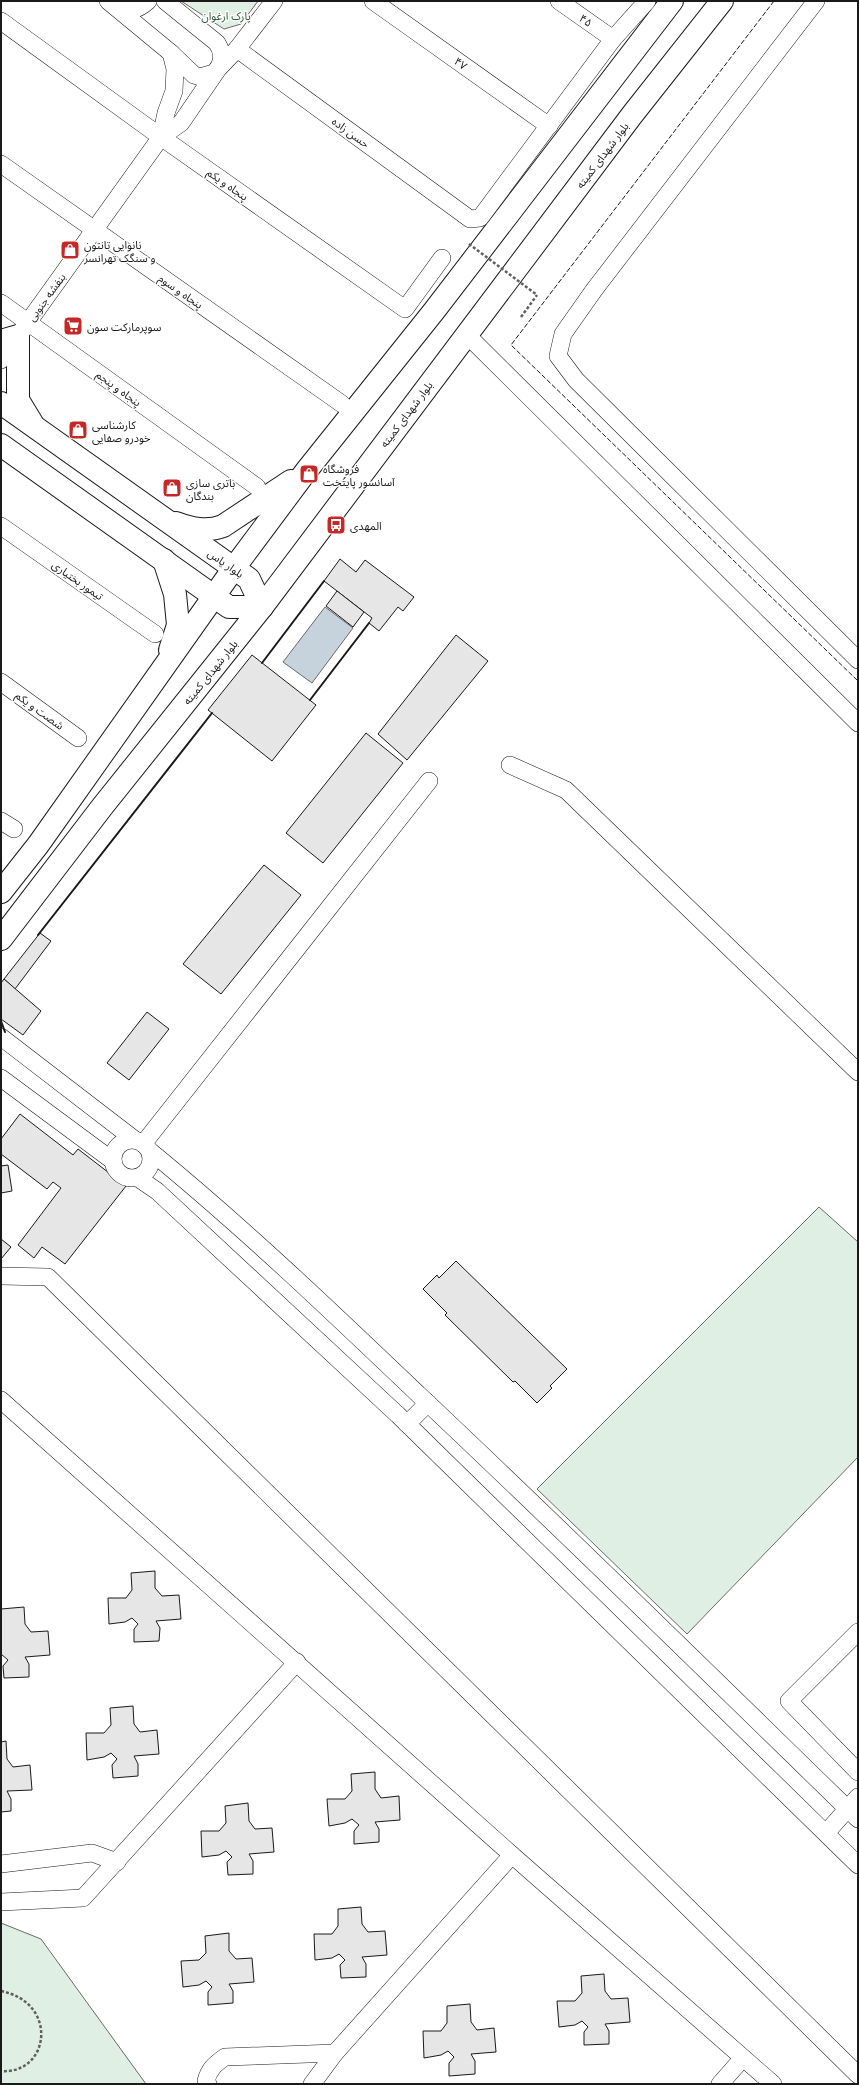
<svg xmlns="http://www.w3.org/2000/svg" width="859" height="2085" viewBox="0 0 859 2085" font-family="'Golos Text','Noto Sans Arabic',sans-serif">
<rect width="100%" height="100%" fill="#fff"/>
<g fill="#e0efe3" stroke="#6a6a6a">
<path d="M 181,1 L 258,1 L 241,24 L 224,29 Z"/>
<path d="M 819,1207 L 858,1242 L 858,1457 L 687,1634 L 537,1489 Z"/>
<path d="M 1,1923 L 41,1939 L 146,2084 L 1,2084 Z"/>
</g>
<path fill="#c6d2dc" stroke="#6a6a6a" d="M 325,607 L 353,628 L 312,683 L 283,662 Z"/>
<g fill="#e6e6e6" stroke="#1a1a1a">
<path d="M 340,559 L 356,572 L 365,560 L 414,597 L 403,611 L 398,607 L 379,631 L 369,623 L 372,618 L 324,581 Z"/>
<path d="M 337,591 L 364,612 L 353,627 L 326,606 Z"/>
<path d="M 456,635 L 488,661 L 407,760 L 378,734 Z"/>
<path d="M 252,655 L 316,705 L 272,761 L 208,710 Z"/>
<path d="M 366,733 L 403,763 L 323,863 L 286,833 Z"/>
<path d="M 264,865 L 301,895 L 221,994 L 183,964 Z"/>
<path d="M 40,933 L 51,941 L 15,989 L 4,979 Z"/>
<path d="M 4,979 L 41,1011 L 23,1035 L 1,1019 L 1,983 Z"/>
<path d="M 147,1012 L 169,1029 L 129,1080 L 107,1063 Z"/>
<path d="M 20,1114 L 73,1155 L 78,1149 L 126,1186 L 65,1264 L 42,1247 L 34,1258 L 18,1245 L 61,1188 L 53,1182 L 47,1189 L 1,1154 L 1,1139 Z"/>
<path d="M 8,1165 L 12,1191 L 1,1193 L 1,1166 Z"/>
<path d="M 1,1239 L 11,1247 L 1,1259 Z"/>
<path d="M 456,1261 L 567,1369 L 550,1386 L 552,1388 L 537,1403 L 515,1381 L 513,1382 L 445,1315 L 447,1313 L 423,1289 L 437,1275 L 439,1278 Z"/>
<path d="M 155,1571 L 155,1588 L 162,1596 L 179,1595 L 181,1619 L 156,1621 L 160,1628 L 159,1641 L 134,1642 L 134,1629 L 138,1624 L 132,1618 L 125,1622 L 109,1624 L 108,1598 L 126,1598 L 132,1590 L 131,1573 Z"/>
<path d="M 24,1607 L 25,1624 L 31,1632 L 48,1631 L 50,1655 L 25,1657 L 29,1664 L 29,1677 L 4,1678 L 3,1666 L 8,1660 L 1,1654 L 1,1609 Z"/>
<path d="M 133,1706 L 134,1724 L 140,1732 L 157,1730 L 159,1754 L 134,1756 L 138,1764 L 138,1776 L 113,1778 L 112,1765 L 117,1759 L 111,1753 L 104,1757 L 87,1760 L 86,1733 L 104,1733 L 111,1725 L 110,1708 Z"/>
<path d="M 6,1741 L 7,1759 L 13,1767 L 30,1765 L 32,1790 L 7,1791 L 11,1799 L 11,1811 L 1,1812 L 1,1742 Z"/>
<path d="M 375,1772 L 375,1789 L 381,1798 L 399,1796 L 400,1820 L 375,1822 L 379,1829 L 379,1842 L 354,1844 L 354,1831 L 359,1825 L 352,1819 L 345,1823 L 329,1826 L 327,1799 L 345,1799 L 352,1791 L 351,1774 Z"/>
<path d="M 248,1803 L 249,1821 L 255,1829 L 272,1828 L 274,1852 L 249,1854 L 253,1861 L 253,1874 L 228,1875 L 227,1862 L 232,1857 L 226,1851 L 219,1855 L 202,1857 L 201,1831 L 219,1831 L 226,1823 L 225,1806 Z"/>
<path d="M 361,1907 L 362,1924 L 368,1932 L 385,1931 L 387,1955 L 362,1957 L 366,1964 L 366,1977 L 341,1978 L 340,1965 L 345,1960 L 339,1954 L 332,1958 L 315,1960 L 314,1934 L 332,1934 L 338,1926 L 338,1909 Z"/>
<path d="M 229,1933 L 229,1951 L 236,1959 L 252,1958 L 254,1982 L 229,1984 L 233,1991 L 233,2003 L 208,2005 L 208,1992 L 212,1987 L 206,1981 L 199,1985 L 183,1987 L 181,1961 L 199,1960 L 206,1953 L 205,1936 Z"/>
<path d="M 604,1974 L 605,1991 L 611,1999 L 628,1998 L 630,2022 L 605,2024 L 609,2031 L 609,2044 L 584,2045 L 584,2032 L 588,2027 L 582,2021 L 575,2025 L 559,2027 L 557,2001 L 575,2001 L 582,1993 L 581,1976 Z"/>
<path d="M 470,2004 L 471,2022 L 477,2030 L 494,2028 L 496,2052 L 471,2054 L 475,2061 L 475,2074 L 449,2076 L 449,2063 L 454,2057 L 448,2051 L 441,2055 L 424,2058 L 423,2031 L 441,2031 L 447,2023 L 447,2006 Z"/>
</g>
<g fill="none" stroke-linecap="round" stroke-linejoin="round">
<g stroke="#1a1a1a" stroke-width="18">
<g id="minor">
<path d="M 108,1 L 171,53 L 194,75 L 200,77 L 214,73 C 223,64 224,54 217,43 L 165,1"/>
<path d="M 373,1 L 549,126"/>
<path d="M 559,1 L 613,39"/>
<path d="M 816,1 L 594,290 L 563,334 L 558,356 L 576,380 L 858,660"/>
<path d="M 116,7 C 129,12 137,11 148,1"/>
<path d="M 1,21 L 161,137 L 405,309 L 442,258"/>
<path d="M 237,49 L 470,219 L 480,218 L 613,39 L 647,1"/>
<path d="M 161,137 L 166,113 L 174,91 L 175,69 L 171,53"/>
<path d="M 1,164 L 342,404"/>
<path d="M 1,303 L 257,487"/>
<path d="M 466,334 L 858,723"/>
<path d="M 1,360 L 161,137 L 181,123 L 218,69 L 237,49 L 274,1"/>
<path d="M 1,526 L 155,634"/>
<path d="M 1,682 L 78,738"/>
<path d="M 510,765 L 566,790 L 858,1072"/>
<path d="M 1,821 L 14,829"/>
<path d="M 1,1037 L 135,1140"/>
<path d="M 1,1078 L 113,1161"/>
<circle cx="132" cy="1159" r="19"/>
<path d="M 143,1144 L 429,781"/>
<path d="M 150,1151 C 243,1227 331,1311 418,1394 C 567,1534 712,1677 858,1819"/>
<path d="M 138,1178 L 157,1191 L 398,1415 L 858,1865"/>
<path d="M 1,1276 L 48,1277 L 858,2075"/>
<path d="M 1,1400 L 512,1855 L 773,2084"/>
<path d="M 407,1424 L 428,1403"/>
<path d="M 858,1632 L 789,1701 L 858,1772"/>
<path d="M 826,1833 L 858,1797"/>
<path d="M 1,1864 L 92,1853 L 117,1862"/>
<path d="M 1,1902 L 83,1898 L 297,1662"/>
<path d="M 208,2084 L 206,2081 C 209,2069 215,2064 225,2057 L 335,2053"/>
<path d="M 312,2084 L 335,2053 L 512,1855"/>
<path d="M 720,2084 L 743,2058"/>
</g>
</g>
<g stroke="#1a1a1a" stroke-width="24">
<g id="major">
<path d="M 1,341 L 18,336 L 18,400 L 32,423"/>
<path d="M 1,403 L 249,579 L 262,607"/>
<path d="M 1,445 L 229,607 L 262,607"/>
<path d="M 176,523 C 192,529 207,532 223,526 L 291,481"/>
<path d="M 164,560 L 175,594 L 178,625 L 170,650"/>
<path d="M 1,892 L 38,845 L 234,568 L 307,470 L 434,311 L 672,1"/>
<path d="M 1,939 L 102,807 L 262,607 L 632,115 L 722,1"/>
</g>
</g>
<g stroke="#5f5f5f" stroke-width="2.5" stroke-dasharray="3 2" stroke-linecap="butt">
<path d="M 521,317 L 537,295"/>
<path d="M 1,1991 C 60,2003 49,2075 1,2071"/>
</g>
<use href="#minor" stroke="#fff" stroke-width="17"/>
<use href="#major" stroke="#fff" stroke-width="22"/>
<path stroke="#5f5f5f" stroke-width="2.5" stroke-dasharray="3 2" stroke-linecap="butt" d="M 469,244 L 537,295"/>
<path stroke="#1a1a1a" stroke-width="1" stroke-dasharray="5 2" stroke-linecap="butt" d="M 774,1 L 511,345 L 858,681"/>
<g stroke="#1a1a1a" stroke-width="2">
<path d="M 262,663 L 324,581"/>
<path d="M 310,700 L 369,623"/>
<path d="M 38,935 L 212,713"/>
<path d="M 1,1021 L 5,1032"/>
</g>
</g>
<defs>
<g id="shop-square" transform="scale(1)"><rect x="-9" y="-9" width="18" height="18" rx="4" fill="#c62828" stroke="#fff"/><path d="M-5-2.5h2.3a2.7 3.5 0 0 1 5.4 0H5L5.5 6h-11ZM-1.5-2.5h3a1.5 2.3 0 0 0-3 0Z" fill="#fff"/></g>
<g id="supermarket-square" transform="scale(1)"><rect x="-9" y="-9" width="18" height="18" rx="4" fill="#c62828" stroke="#fff"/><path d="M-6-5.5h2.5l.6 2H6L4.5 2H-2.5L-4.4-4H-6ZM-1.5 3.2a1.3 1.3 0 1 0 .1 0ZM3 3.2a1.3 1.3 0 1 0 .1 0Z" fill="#fff"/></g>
<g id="bus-square" transform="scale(1)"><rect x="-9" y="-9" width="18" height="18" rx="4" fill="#c62828" stroke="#fff"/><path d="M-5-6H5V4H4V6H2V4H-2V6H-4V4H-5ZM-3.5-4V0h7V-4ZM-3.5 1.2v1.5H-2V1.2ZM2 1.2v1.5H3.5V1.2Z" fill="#fff"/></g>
</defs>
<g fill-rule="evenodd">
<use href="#shop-square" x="70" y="250"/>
<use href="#supermarket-square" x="73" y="326"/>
<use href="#shop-square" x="78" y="430"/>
<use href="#shop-square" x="309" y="474"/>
<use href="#shop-square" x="172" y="488"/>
<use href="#bus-square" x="336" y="525"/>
</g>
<g text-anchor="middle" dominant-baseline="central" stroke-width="3" stroke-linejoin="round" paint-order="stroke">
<g font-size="11" fill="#2b5a34" stroke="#fff">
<text x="226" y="15">پارک ارغوان</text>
</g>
<g font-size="11" fill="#1a1a1a" stroke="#fff">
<text transform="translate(586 20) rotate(35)">۴۵</text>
<text transform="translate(461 63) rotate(35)">۴۷</text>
<text transform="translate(351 132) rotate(36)">حسن زاده</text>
<text transform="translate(602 155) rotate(-53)">بلوار شهدای کمیته</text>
<text transform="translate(228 184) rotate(35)">پنجاه و یکم</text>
<text transform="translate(181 291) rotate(35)">پنجاه و سوم</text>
<text transform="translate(46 297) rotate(-54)">بنفشه جنوبی</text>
<text transform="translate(119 388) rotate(36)">پنجاه و پنجم</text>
<text transform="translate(406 414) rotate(-53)">بلوار شهدای کمیته</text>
<text transform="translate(226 563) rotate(35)">بلوار یاس</text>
<text transform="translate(78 580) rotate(35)">تیمور بختیاری</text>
<text transform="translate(210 672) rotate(-51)">بلوار شهدای کمیته</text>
<text transform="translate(40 710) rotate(36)">شصت و یکم</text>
</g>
<g font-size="11" fill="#1a1a1a" stroke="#fff" text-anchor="start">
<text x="84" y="244">نانوایی تانتون<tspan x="84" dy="13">و سنگک تهرانسر</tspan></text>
<text x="87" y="326">سوپرمارکت سون</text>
<text x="92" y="424">کارشناسی<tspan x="92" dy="13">خودرو صفایی</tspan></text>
<text x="323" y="468">فروشگاه<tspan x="323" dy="13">آسانسور پایتخت</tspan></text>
<text x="186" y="482">باتری سازی<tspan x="186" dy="13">بندگان</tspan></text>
<text x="350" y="525">المهدی</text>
</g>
</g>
<rect width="859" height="2085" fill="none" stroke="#1a1a1a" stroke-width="4"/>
</svg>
